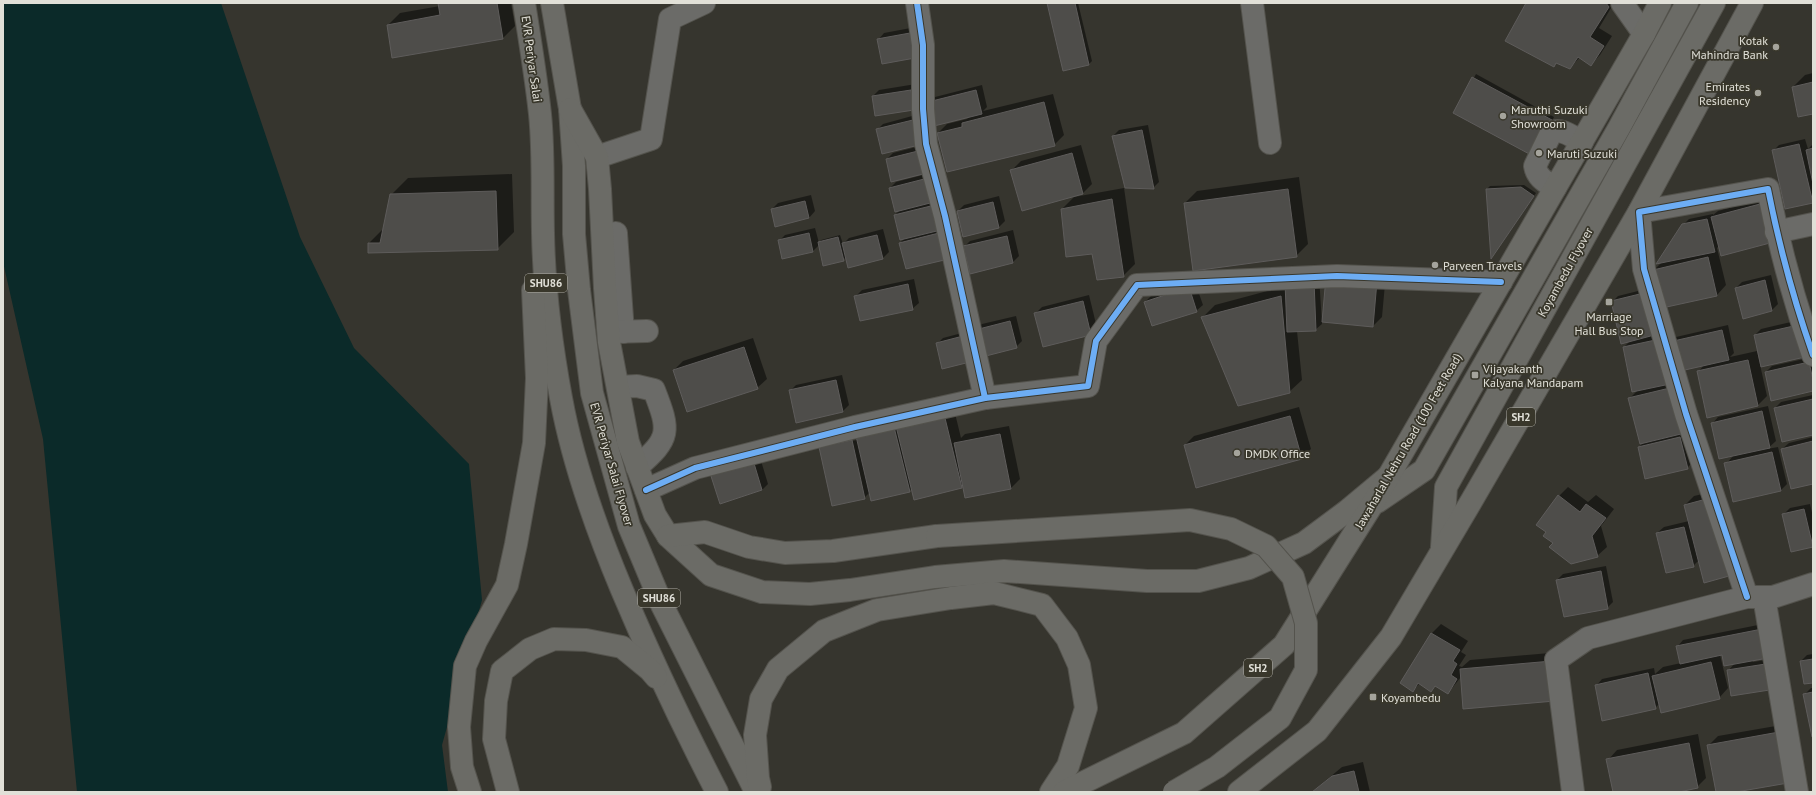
<svg xmlns="http://www.w3.org/2000/svg" width="1816" height="795" viewBox="0 0 1816 795" font-family="'PT Sans',sans-serif">
<rect width="100%" height="100%" fill="#36352e"/>
<path fill="#0b2a29" d="M 3,3 L 221,3 L 300,237 L 354,348 L 469,464 L 482,600 L 442,745 L 448,792 L 77,792 L 43,439 L 3,262 Z"/>
<g fill="#0007" fill-rule="evenodd">
<path d="M 439,3 L 511,3 L 515,26 L 503,38 L 393,57 L 388,25 L 400,13 L 440,6 Z"/>
<path d="M 1048,3 L 1078,3 L 1092,61 L 1089,64 L 1064,70 Z"/>
<path d="M 1527,3 L 1614,3 L 1599,28 L 1612,36 L 1600,55 L 1591,64 L 1580,57 L 1570,68 Z"/>
<path d="M 916,27 L 921,51 L 878,40 L 884,33 Z"/>
<path d="M 1813,73 L 1813,113 L 1793,87 L 1805,75 Z"/>
<path d="M 1476,74 L 1554,117 L 1536,152 L 1455,113 Z"/>
<path d="M 916,84 L 920,103 L 873,96 L 879,90 Z"/>
<path d="M 982,85 L 987,107 L 983,111 L 1053,94 L 1064,135 L 1054,145 L 938,133 L 947,124 L 967,119 L 970,116 L 929,103 L 935,97 Z"/>
<path d="M 923,113 L 929,137 L 877,130 L 883,124 Z"/>
<path d="M 1148,125 L 1159,182 L 1153,188 L 1113,136 L 1119,130 Z"/>
<path d="M 1805,139 L 1808,149 L 1813,144 L 1812,202 L 1773,151 L 1779,145 Z"/>
<path d="M 924,145 L 929,167 L 887,159 L 893,153 Z"/>
<path d="M 1081,145 L 1092,184 L 1083,193 L 1011,171 L 1021,161 Z"/>
<path d="M 938,171 L 959,251 L 900,243 L 905,238 L 895,215 L 900,210 L 890,188 L 896,182 Z"/>
<path d="M 512,174 L 514,232 L 497,249 L 369,243 L 384,228 L 391,195 L 408,178 Z"/>
<path d="M 1299,177 L 1308,244 L 1296,256 L 1185,203 L 1197,191 Z"/>
<path d="M 1524,185 L 1536,193 L 1493,254 L 1487,189 L 1490,186 Z"/>
<path d="M 1124,188 L 1135,264 L 1123,276 L 1093,253 L 1062,209 L 1074,197 Z"/>
<path d="M 811,195 L 815,211 L 809,218 L 772,209 L 778,203 Z"/>
<path d="M 999,196 L 1005,221 L 999,227 L 964,235 L 958,211 L 964,205 Z"/>
<path d="M 1766,198 L 1717,248 L 1726,285 L 1717,295 L 1663,307 L 1654,270 L 1663,261 L 1683,225 L 1689,219 L 1713,214 L 1713,215 L 1718,211 Z"/>
<path d="M 815,228 L 819,243 L 821,240 L 840,235 L 843,244 L 849,238 L 883,229 L 889,252 L 883,258 L 846,257 L 843,260 L 819,245 L 813,251 L 783,258 L 779,241 L 785,235 Z"/>
<path d="M 1013,230 L 1019,256 L 1013,262 L 971,272 L 964,247 L 970,241 Z"/>
<path d="M 1386,273 L 1382,317 L 1373,326 L 1323,321 Z"/>
<path d="M 1319,275 L 1322,324 L 1315,330 L 1297,331 L 1302,380 L 1289,392 L 1203,317 L 1215,305 L 1286,286 Z"/>
<path d="M 1771,275 L 1778,304 L 1772,310 L 1744,317 L 1736,288 L 1742,282 Z"/>
<path d="M 914,279 L 919,303 L 912,309 L 856,296 L 862,290 Z"/>
<path d="M 1195,282 L 1203,305 L 1196,311 L 1145,302 L 1151,296 Z"/>
<path d="M 1654,287 L 1669,344 L 1676,337 L 1728,325 L 1734,353 L 1730,357 L 1757,351 L 1767,396 L 1758,405 L 1698,372 L 1705,364 L 1677,371 L 1693,462 L 1687,468 L 1639,447 L 1644,442 L 1630,398 L 1639,389 L 1624,347 L 1631,340 L 1612,302 L 1618,296 Z"/>
<path d="M 1089,295 L 1097,328 L 1091,334 L 1036,313 L 1042,307 Z"/>
<path d="M 1016,316 L 1022,341 L 1016,347 L 976,330 L 982,324 Z"/>
<path d="M 1804,319 L 1811,350 L 1755,335 L 1761,329 Z"/>
<path d="M 973,330 L 979,354 L 937,344 L 943,338 Z"/>
<path d="M 753,338 L 767,379 L 757,388 L 674,370 L 683,361 Z"/>
<path d="M 1813,357 L 1813,390 L 1766,372 L 1772,366 Z"/>
<path d="M 842,375 L 849,405 L 843,411 L 797,421 L 790,391 L 796,385 Z"/>
<path d="M 1813,395 L 1813,434 L 1775,408 L 1781,402 Z"/>
<path d="M 953,405 L 961,438 L 965,434 L 1009,426 L 1020,479 L 1011,488 L 966,497 L 964,485 L 961,487 L 915,499 L 912,488 L 909,491 L 872,500 L 870,492 L 864,498 L 833,505 L 820,447 L 826,441 L 858,434 L 858,436 L 866,428 L 904,420 L 907,417 ZM 856,438 L 857,440 L 826,446 L 826,444 Z"/>
<path d="M 1768,406 L 1776,441 L 1767,449 L 1778,447 L 1787,484 L 1781,490 L 1726,464 L 1734,455 L 1712,424 L 1718,417 Z"/>
<path d="M 1299,407 L 1311,449 L 1301,458 L 1185,445 L 1194,436 Z"/>
<path d="M 1813,437 L 1813,483 L 1782,449 L 1789,443 Z"/>
<path d="M 759,454 L 768,484 L 762,490 L 721,503 Z"/>
<path d="M 1568,487 L 1588,502 L 1596,495 L 1614,509 L 1601,526 L 1607,547 L 1597,556 L 1554,542 L 1547,532 L 1538,525 L 1559,496 Z"/>
<path d="M 1719,490 L 1699,560 L 1693,566 L 1657,533 L 1664,527 L 1689,521 L 1685,505 L 1694,496 Z"/>
<path d="M 1810,504 L 1813,517 L 1812,546 L 1784,514 L 1790,508 Z"/>
<path d="M 1606,566 L 1613,602 L 1607,608 L 1557,580 L 1563,574 Z"/>
<path d="M 1768,623 L 1752,660 L 1753,662 L 1778,658 L 1775,688 L 1728,671 L 1735,663 L 1723,654 L 1720,655 L 1728,688 L 1719,698 L 1660,703 L 1655,708 L 1596,686 L 1602,679 L 1654,668 L 1655,674 L 1663,667 L 1681,663 L 1677,647 L 1683,640 Z"/>
<path d="M 1441,624 L 1468,641 L 1461,652 L 1466,655 L 1459,666 L 1462,667 L 1470,660 L 1561,652 L 1564,691 L 1461,677 L 1448,693 L 1436,685 L 1431,690 L 1420,683 L 1413,690 L 1401,683 L 1432,633 Z"/>
<path d="M 1813,654 L 1813,682 L 1801,661 L 1807,655 Z"/>
<path d="M 1811,688 L 1813,688 L 1813,736 L 1805,694 Z"/>
<path d="M 1788,724 L 1730,792 L 1717,792 L 1709,745 L 1718,736 Z"/>
<path d="M 1698,734 L 1706,778 L 1697,787 L 1673,792 L 1614,792 L 1608,760 L 1617,750 Z"/>
<path d="M 1363,762 L 1370,792 L 1312,792 L 1342,767 Z"/>
</g>
<g fill="#4e4d4a" stroke="#5e5c5b">
<path d="M 438,3 L 497,3 L 503,39 L 392,58 L 387,25 L 440,15 Z"/>
<path d="M 1047,3 L 1075,3 L 1089,65 L 1063,71 Z"/>
<path d="M 1526,3 L 1606,3 L 1609,7 L 1590,37 L 1604,46 L 1591,66 L 1578,57 L 1570,69 L 1556,63 L 1554,67 L 1505,41 Z"/>
<path d="M 910,33 L 915,58 L 882,64 L 877,39 Z"/>
<path d="M 1472,77 L 1552,120 L 1533,156 L 1453,113 Z"/>
<path d="M 1813,82 L 1813,114 L 1798,117 L 1792,87 Z"/>
<path d="M 911,90 L 914,110 L 875,116 L 872,96 Z"/>
<path d="M 976,90 L 982,114 L 934,126 L 928,102 Z"/>
<path d="M 1044,102 L 1055,146 L 947,172 L 937,133 L 962,127 L 962,123 Z"/>
<path d="M 917,119 L 923,144 L 882,154 L 876,129 Z"/>
<path d="M 1142,130 L 1154,189 L 1125,188 L 1112,136 Z"/>
<path d="M 1799,144 L 1813,203 L 1785,209 L 1772,150 Z"/>
<path d="M 1813,148 L 1813,184 L 1806,150 Z"/>
<path d="M 918,151 L 923,174 L 891,182 L 886,159 Z"/>
<path d="M 1072,153 L 1083,194 L 1022,211 L 1010,170 Z"/>
<path d="M 932,177 L 938,201 L 895,212 L 889,188 Z"/>
<path d="M 1521,187 L 1534,196 L 1491,259 L 1486,189 Z"/>
<path d="M 1288,189 L 1297,257 L 1193,271 L 1184,203 Z"/>
<path d="M 496,191 L 498,250 L 368,253 L 368,243 L 380,243 L 390,194 Z"/>
<path d="M 1112,199 L 1124,277 L 1097,280 L 1092,254 L 1066,257 L 1061,209 Z"/>
<path d="M 805,201 L 809,218 L 775,227 L 771,209 Z"/>
<path d="M 993,202 L 999,228 L 963,237 L 957,211 Z"/>
<path d="M 939,204 L 945,229 L 900,240 L 894,215 Z"/>
<path d="M 1760,204 L 1770,243 L 1721,256 L 1711,217 Z"/>
<path d="M 1707,219 L 1715,252 L 1656,264 L 1682,224 Z"/>
<path d="M 947,231 L 953,258 L 906,269 L 899,243 Z"/>
<path d="M 809,233 L 813,252 L 782,259 L 778,240 Z"/>
<path d="M 877,235 L 883,259 L 848,268 L 842,243 Z"/>
<path d="M 1007,236 L 1013,263 L 970,274 L 963,246 Z"/>
<path d="M 838,237 L 844,261 L 823,266 L 818,242 Z"/>
<path d="M 1708,257 L 1717,296 L 1662,308 L 1653,270 Z"/>
<path d="M 1326,277 L 1377,281 L 1373,327 L 1322,322 Z"/>
<path d="M 1765,280 L 1772,311 L 1743,319 L 1735,288 Z"/>
<path d="M 1314,281 L 1316,331 L 1287,332 L 1285,282 Z"/>
<path d="M 908,284 L 913,310 L 860,321 L 854,296 Z"/>
<path d="M 1189,287 L 1197,312 L 1152,326 L 1144,302 Z"/>
<path d="M 1648,292 L 1658,334 L 1621,344 L 1611,301 Z"/>
<path d="M 1281,296 L 1290,393 L 1238,406 L 1201,317 Z"/>
<path d="M 1083,301 L 1091,335 L 1043,347 L 1034,313 Z"/>
<path d="M 1010,321 L 1017,348 L 982,357 L 975,330 Z"/>
<path d="M 1798,325 L 1805,357 L 1761,367 L 1754,335 Z"/>
<path d="M 1722,330 L 1729,360 L 1676,372 L 1669,342 Z"/>
<path d="M 967,335 L 974,361 L 942,369 L 936,343 Z"/>
<path d="M 1660,339 L 1670,384 L 1632,392 L 1623,347 Z"/>
<path d="M 744,347 L 758,389 L 687,412 L 673,370 Z"/>
<path d="M 1748,360 L 1758,406 L 1707,418 L 1697,371 Z"/>
<path d="M 1809,362 L 1813,380 L 1813,391 L 1771,401 L 1765,372 Z"/>
<path d="M 836,380 L 843,412 L 796,423 L 789,390 Z"/>
<path d="M 1674,387 L 1685,433 L 1640,444 L 1628,398 Z"/>
<path d="M 1813,399 L 1813,435 L 1782,442 L 1774,408 Z"/>
<path d="M 1762,411 L 1770,448 L 1719,459 L 1711,423 Z"/>
<path d="M 944,414 L 962,488 L 914,500 L 896,426 Z"/>
<path d="M 1290,416 L 1302,459 L 1196,488 L 1184,445 Z"/>
<path d="M 894,427 L 910,492 L 871,501 L 856,436 Z"/>
<path d="M 1000,434 L 1011,489 L 965,498 L 954,443 Z"/>
<path d="M 1680,437 L 1688,469 L 1645,479 L 1638,447 Z"/>
<path d="M 852,440 L 865,499 L 832,506 L 819,447 Z"/>
<path d="M 1813,441 L 1813,484 L 1791,489 L 1781,449 Z"/>
<path d="M 1772,452 L 1781,491 L 1733,502 L 1724,463 Z"/>
<path d="M 753,460 L 762,490 L 720,504 L 710,473 Z"/>
<path d="M 1558,495 L 1580,512 L 1586,504 L 1606,518 L 1592,536 L 1598,557 L 1571,564 L 1549,547 L 1553,543 L 1543,536 L 1546,532 L 1536,525 Z"/>
<path d="M 1710,498 L 1729,576 L 1704,583 L 1684,505 Z"/>
<path d="M 1804,509 L 1813,547 L 1791,552 L 1782,514 Z"/>
<path d="M 1684,527 L 1694,567 L 1666,573 L 1656,533 Z"/>
<path d="M 1601,571 L 1608,609 L 1564,617 L 1556,580 Z"/>
<path d="M 1762,629 L 1768,658 L 1724,666 L 1722,655 L 1680,664 L 1676,646 Z"/>
<path d="M 1431,633 L 1460,650 L 1453,661 L 1457,664 L 1451,675 L 1457,679 L 1448,694 L 1435,686 L 1431,692 L 1418,683 L 1413,692 L 1400,683 Z"/>
<path d="M 1813,659 L 1813,683 L 1804,684 L 1800,661 Z"/>
<path d="M 1552,661 L 1555,701 L 1463,709 L 1460,669 Z"/>
<path d="M 1711,662 L 1720,699 L 1661,713 L 1652,676 Z"/>
<path d="M 1772,663 L 1776,689 L 1731,696 L 1727,670 Z"/>
<path d="M 1648,673 L 1656,709 L 1602,721 L 1595,685 Z"/>
<path d="M 1813,692 L 1813,737 L 1812,737 L 1803,694 Z"/>
<path d="M 1779,732 L 1788,783 L 1736,792 L 1716,792 L 1707,745 Z"/>
<path d="M 1689,743 L 1698,788 L 1679,792 L 1613,792 L 1606,759 Z"/>
<path d="M 1354,771 L 1359,792 L 1312,792 L 1332,776 Z"/>
</g>
<g fill="none" stroke-linecap="round" stroke-linejoin="round">
<g stroke="#54534d" stroke-width="24">
<g id="minor">
<path d="M 917,3 L 923,45 L 923,109 L 926,144 L 945,216 L 985,398"/>
<path d="M 1252,3 L 1270,143"/>
<path d="M 1622,3 L 1644,34"/>
<path d="M 597,157 L 651,139 L 670,19 L 704,3"/>
<path d="M 1555,188 C 1546,182 1537,178 1535,166 L 1551,133 C 1561,127 1573,137 1582,142"/>
<path d="M 1776,232 L 1813,224"/>
<path d="M 616,233 L 623,332"/>
<path d="M 610,332 L 647,331"/>
<path d="M 618,387 L 637,386 L 654,390 C 670,431 671,438 637,467"/>
<path d="M 646,490 L 695,468 L 855,427 L 985,398 L 1088,386 L 1096,341 L 1137,285 L 1337,276 L 1501,282"/>
<path d="M 1747,597 L 1686,414 L 1644,269 L 1639,212 L 1768,189 C 1779,245 1794,301 1813,355"/>
<path d="M 1764,597 L 1797,792"/>
<path d="M 1573,792 L 1556,660 L 1588,638 L 1747,597 L 1773,597 L 1813,584"/>
</g>
</g>
<g stroke="#54534d" stroke-width="24">
<g id="major">
<path d="M 524,3 C 530,40 536,77 540,114 C 544,153 542,193 543,233 C 544,288 551,344 561,398 C 573,464 596,528 622,590 C 651,659 683,726 717,792"/>
<path d="M 552,3 L 570,109 L 574,166 L 574,234 L 579,290 L 592,393 L 629,526 L 662,605 L 756,792"/>
<path d="M 570,109 L 597,157 L 600,189 L 605,288 L 609,342 L 628,442 L 655,515 L 668,536 L 711,575 L 762,592 L 810,594 L 850,590 L 935,577 L 1004,571 L 1147,581 L 1198,581 L 1249,568 L 1304,543 L 1347,511 L 1389,476"/>
<path d="M 1377,502 L 1424,470 L 1619,128 L 1687,3"/>
<path d="M 668,536 L 705,532 L 749,547 L 785,553 L 833,551 L 937,536"/>
<path d="M 1442,547 L 1446,487 L 1714,3"/>
<path d="M 760,787 L 758,778 L 755,735 L 761,699 L 778,669 L 824,631 L 877,610 L 951,598 L 994,593 L 1042,605 L 1067,638 L 1079,665 L 1086,708 L 1068,766 L 1051,792"/>
<path d="M 470,792 L 462,767 L 459,727 L 465,666 L 476,641 L 507,585 L 516,544 L 534,443 L 537,378 L 533,290"/>
<path d="M 508,792 L 494,739 L 496,701 L 502,671 L 530,649 L 554,639 L 586,640 L 622,647 L 650,670 L 656,677"/>
<path d="M 1064,792 L 1184,733 L 1284,645 L 1372,505 L 1644,34 L 1660,3"/>
<path d="M 1239,792 L 1317,731 L 1391,637 L 1472,500 L 1639,212 L 1752,3"/>
</g>
</g>
<use href="#minor" stroke="#6b6b68" stroke-width="22"/>
<use href="#major" stroke="#6b6b66" stroke-width="22"/>
<g stroke="#54534d" stroke-width="24" stroke-linecap="butt">
<path id="major-bridge" d="M 937,536 L 1190,520 L 1231,529 L 1266,546 L 1293,577 L 1306,623 L 1306,670 L 1280,718 L 1217,767 L 1174,792"/>
</g>
<use href="#major-bridge" stroke="#6b6b66" stroke-width="22"/>
<g stroke="#39372b" stroke-width="8">
<g id="cycleway">
<path d="M 917,3 L 923,45 L 923,109 L 926,144 L 945,216 L 985,398"/>
<path d="M 646,490 L 695,468 L 855,427 L 985,398 L 1088,386 L 1096,341 L 1137,285 L 1337,276 L 1501,282"/>
<path d="M 1747,597 L 1686,414 L 1644,269 L 1639,212 L 1768,189 C 1779,245 1794,301 1813,355"/>
</g>
</g>
<use href="#cycleway" stroke="#6dadf4" stroke-width="6"/>
</g>
<g fill="#a5a49c" stroke="#39372b" stroke-width="1.5">
<circle cx="1776" cy="47" r="4"/>
<circle cx="1758" cy="93" r="4"/>
<circle cx="1503" cy="116" r="4"/>
<circle cx="1539" cy="153" r="4"/>
<circle cx="1435" cy="265" r="4"/>
<rect x="1605" y="298" width="8" height="8" rx="2"/>
<rect x="1471" y="371" width="8" height="8" rx="2"/>
<circle cx="1237" cy="453" r="4"/>
<rect x="1369" y="693" width="8" height="8" rx="2"/>
</g>
<g text-anchor="middle" dominant-baseline="central" stroke-width="3.5" stroke-linejoin="round" paint-order="stroke">
<g fill="#39372b" stroke="#afada4" stroke-width="1">
<rect x="525" y="274" width="42" height="18" rx="3"/>
<rect x="1507" y="408" width="28" height="18" rx="3"/>
<rect x="638" y="589" width="42" height="18" rx="3"/>
<rect x="1244" y="659" width="28" height="18" rx="3"/>
</g>
<g font-size="11" font-weight="bold" fill="#e1e0d8">
<text x="546" y="283">SHU86</text>
<text x="1521" y="417">SH2</text>
<text x="659" y="598">SHU86</text>
<text x="1258" y="668">SH2</text>
</g>
<g font-size="12" fill="#e1e0d8" stroke="#39372b" text-anchor="start">
<text x="1768" y="40" text-anchor="end">Kotak<tspan x="1768" dy="14">Mahindra Bank</tspan></text>
<text x="1750" y="86" text-anchor="end">Emirates<tspan x="1750" dy="14">Residency</tspan></text>
<text x="1511" y="109">Maruthi Suzuki<tspan x="1511" dy="14">Showroom</tspan></text>
<text x="1547" y="153">Maruti Suzuki</text>
<text x="1443" y="265">Parveen Travels</text>
<text x="1609" y="316" text-anchor="middle">Marriage<tspan x="1609" dy="14">Hall Bus Stop</tspan></text>
<text x="1483" y="368">Vijayakanth<tspan x="1483" dy="14">Kalyana Mandapam</tspan></text>
<text x="1245" y="453">DMDK Office</text>
<text x="1381" y="697">Koyambedu</text>
</g>
<g font-size="12" fill="#e1e0d8" stroke="#39372b">
<text transform="translate(532 59) rotate(82)">EVR Periyar Salai</text>
<text transform="translate(1565 272) rotate(-61)">Koyambedu Flyover</text>
<text transform="translate(1408 441) rotate(-60)">Jawaharlal Nehru Road (100 Feet Road)</text>
<text transform="translate(612 464) rotate(74)">EVR Periyar Salai Flyover</text>
</g>
</g>
<rect width="1816" height="795" fill="none" stroke="#e1e0d8" stroke-width="8"/>
</svg>
